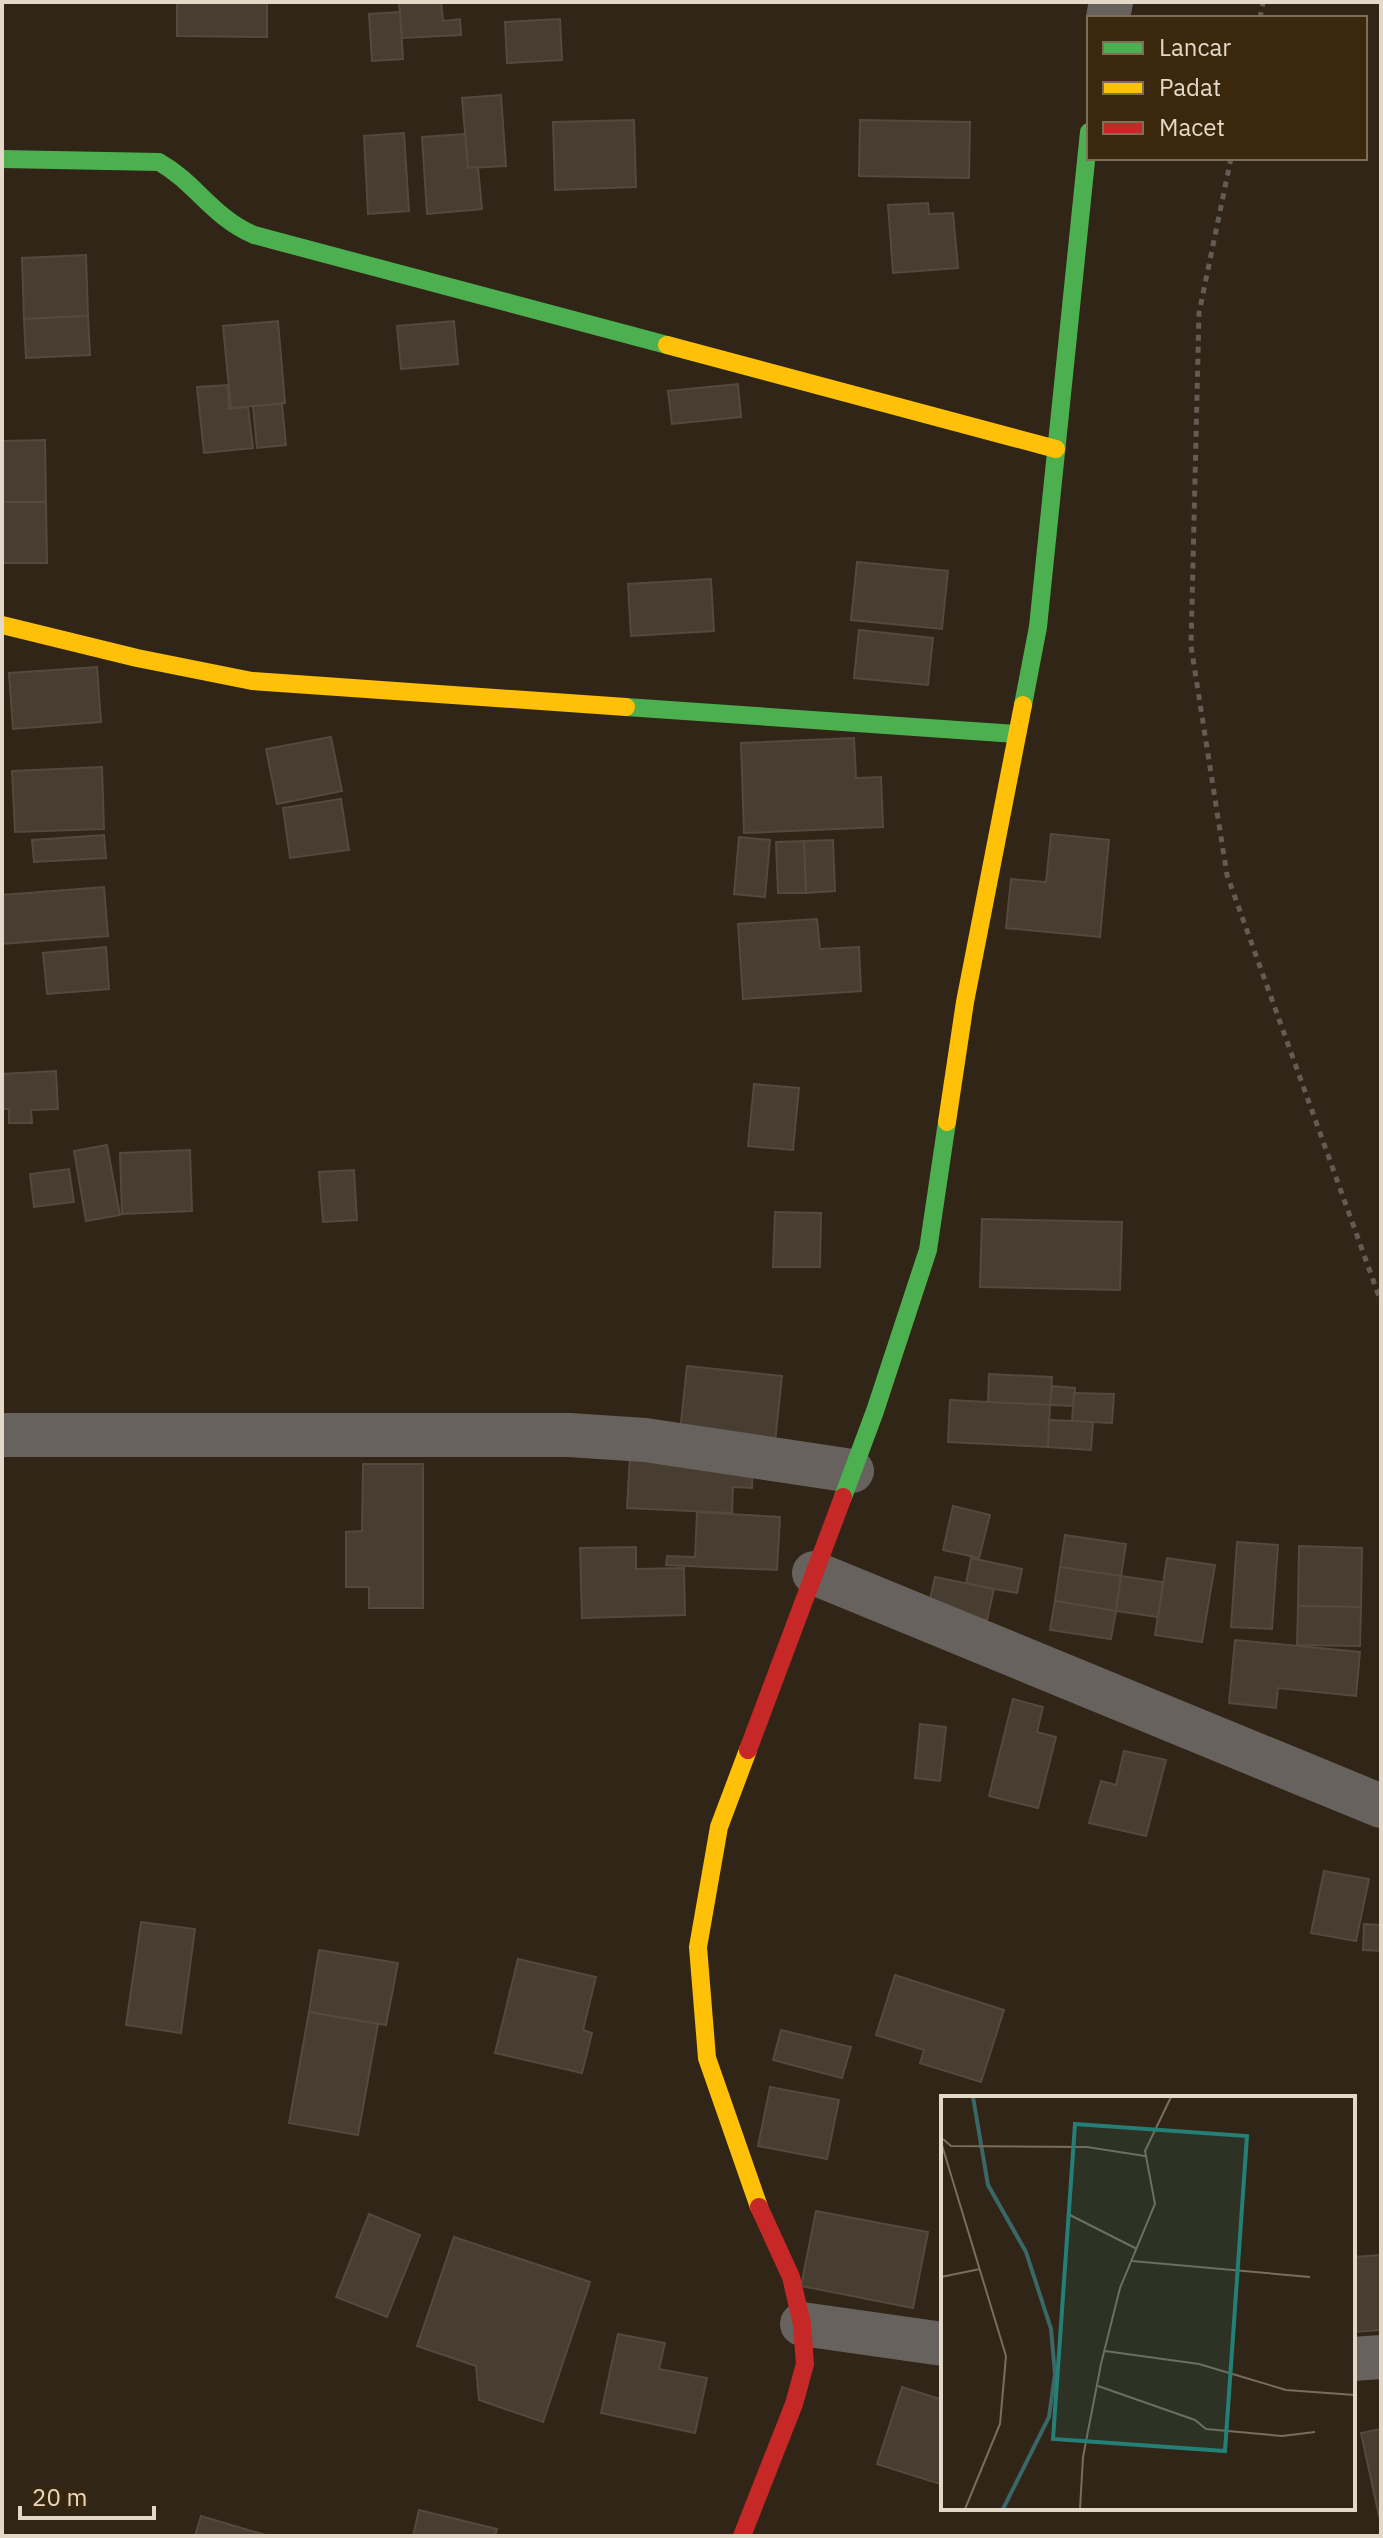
<svg xmlns="http://www.w3.org/2000/svg" width="1383" height="2538" viewBox="0 0 1383 2538" font-family="'IBM Plex Sans',sans-serif">
<rect width="100%" height="100%" fill="#302516"/>
<g fill="#473d30" stroke="#53493d" stroke-width="2">
<path d="M 177,2 L 267,2 L 267,37 L 177,36 Z"/>
<path d="M 399,2 L 441,2 L 443,21 L 460,19 L 461,35 L 402,38 Z"/>
<path d="M 400,12 L 403,59 L 372,61 L 369,14 Z"/>
<path d="M 560,19 L 562,60 L 507,63 L 505,22 Z"/>
<path d="M 501,95 L 506,166 L 468,168 L 462,98 Z"/>
<path d="M 634,120 L 636,187 L 555,190 L 553,122 Z"/>
<path d="M 860,120 L 970,122 L 969,178 L 859,176 Z"/>
<path d="M 404,133 L 409,211 L 368,214 L 364,136 Z"/>
<path d="M 465,134 L 468,168 L 478,167 L 482,209 L 427,214 L 422,137 Z"/>
<path d="M 928,203 L 929,214 L 953,213 L 958,268 L 893,273 L 888,205 Z"/>
<path d="M 86,255 L 88,316 L 24,319 L 22,258 Z"/>
<path d="M 88,316 L 90,355 L 26,358 L 24,319 Z"/>
<path d="M 278,321 L 285,403 L 231,408 L 223,326 Z"/>
<path d="M 454,321 L 458,364 L 401,369 L 397,326 Z"/>
<path d="M 738,384 L 741,417 L 672,424 L 668,391 Z"/>
<path d="M 228,385 L 229,409 L 248,407 L 253,448 L 204,453 L 197,387 Z"/>
<path d="M 282,404 L 286,445 L 257,448 L 253,406 Z"/>
<path d="M 45,440 L 46,502 L 2,502 L 2,441 Z"/>
<path d="M 2,502 L 46,502 L 47,563 L 2,563 Z"/>
<path d="M 857,562 L 948,571 L 942,629 L 851,620 Z"/>
<path d="M 711,579 L 714,631 L 631,636 L 628,584 Z"/>
<path d="M 859,630 L 933,638 L 928,685 L 854,678 Z"/>
<path d="M 97,667 L 101,722 L 13,729 L 9,673 Z"/>
<path d="M 331,737 L 342,791 L 277,804 L 266,749 Z"/>
<path d="M 854,738 L 856,778 L 881,777 L 883,827 L 744,833 L 741,743 Z"/>
<path d="M 102,767 L 104,829 L 15,832 L 12,771 Z"/>
<path d="M 341,799 L 349,850 L 290,858 L 283,808 Z"/>
<path d="M 1051,834 L 1109,840 L 1100,937 L 1006,928 L 1011,879 L 1046,882 Z"/>
<path d="M 104,835 L 106,858 L 34,862 L 32,840 Z"/>
<path d="M 739,837 L 770,840 L 765,897 L 734,894 Z"/>
<path d="M 833,840 L 835,891 L 806,893 L 804,841 Z"/>
<path d="M 804,841 L 806,893 L 778,893 L 776,842 Z"/>
<path d="M 104,887 L 108,936 L 2,944 L 2,895 Z"/>
<path d="M 817,919 L 820,949 L 859,947 L 861,991 L 743,999 L 738,924 Z"/>
<path d="M 106,947 L 109,989 L 47,994 L 43,953 Z"/>
<path d="M 56,1071 L 58,1109 L 31,1110 L 32,1123 L 9,1123 L 9,1109 L 2,1109 L 2,1074 Z"/>
<path d="M 754,1084 L 799,1088 L 793,1150 L 748,1146 Z"/>
<path d="M 107,1145 L 120,1215 L 86,1221 L 74,1151 Z"/>
<path d="M 190,1150 L 192,1211 L 122,1214 L 120,1153 Z"/>
<path d="M 69,1169 L 74,1202 L 34,1207 L 30,1174 Z"/>
<path d="M 354,1170 L 357,1220 L 323,1222 L 319,1172 Z"/>
<path d="M 775,1212 L 821,1213 L 820,1267 L 773,1267 Z"/>
<path d="M 982,1219 L 1122,1222 L 1120,1290 L 980,1287 Z"/>
<path d="M 687,1366 L 782,1376 L 775,1442 L 680,1431 Z"/>
<path d="M 989,1374 L 1052,1377 L 1050,1405 L 988,1402 Z"/>
<path d="M 1052,1386 L 1075,1388 L 1074,1406 L 1050,1405 Z"/>
<path d="M 1074,1393 L 1114,1394 L 1112,1423 L 1072,1421 Z"/>
<path d="M 950,1400 L 1050,1405 L 1048,1447 L 948,1442 Z"/>
<path d="M 1049,1420 L 1093,1422 L 1091,1450 L 1048,1447 Z"/>
<path d="M 630,1456 L 753,1462 L 752,1488 L 733,1487 L 732,1513 L 627,1508 Z"/>
<path d="M 363,1464 L 423,1464 L 423,1608 L 369,1608 L 369,1587 L 346,1587 L 346,1532 L 362,1531 Z"/>
<path d="M 953,1506 L 990,1515 L 979,1558 L 943,1550 Z"/>
<path d="M 697,1512 L 780,1517 L 777,1570 L 666,1565 L 667,1556 L 695,1557 Z"/>
<path d="M 1065,1535 L 1126,1544 L 1121,1576 L 1060,1567 Z"/>
<path d="M 1237,1542 L 1278,1545 L 1272,1629 L 1231,1627 Z"/>
<path d="M 1299,1546 L 1362,1548 L 1361,1607 L 1298,1606 Z"/>
<path d="M 636,1547 L 636,1569 L 684,1568 L 685,1615 L 582,1618 L 580,1548 Z"/>
<path d="M 971,1558 L 1022,1569 L 1017,1593 L 966,1584 Z"/>
<path d="M 1167,1558 L 1215,1565 L 1202,1642 L 1155,1635 Z"/>
<path d="M 1060,1567 L 1121,1576 L 1116,1611 L 1055,1601 Z"/>
<path d="M 1121,1576 L 1163,1582 L 1158,1617 L 1116,1611 Z"/>
<path d="M 935,1577 L 994,1589 L 987,1620 L 928,1608 Z"/>
<path d="M 1055,1601 L 1116,1611 L 1111,1639 L 1050,1630 Z"/>
<path d="M 1298,1606 L 1361,1607 L 1360,1646 L 1297,1645 Z"/>
<path d="M 1235,1640 L 1360,1652 L 1356,1696 L 1278,1688 L 1276,1708 L 1229,1703 Z"/>
<path d="M 1013,1699 L 1043,1707 L 1037,1732 L 1056,1737 L 1038,1808 L 989,1796 Z"/>
<path d="M 920,1724 L 946,1727 L 940,1781 L 915,1778 Z"/>
<path d="M 1124,1751 L 1166,1760 L 1146,1836 L 1089,1823 L 1101,1781 L 1116,1785 Z"/>
<path d="M 1324,1871 L 1369,1879 L 1356,1941 L 1311,1933 Z"/>
<path d="M 141,1922 L 195,1929 L 181,2033 L 126,2025 Z"/>
<path d="M 1364,1924 L 1381,1925 L 1381,1951 L 1363,1950 Z"/>
<path d="M 319,1950 L 398,1963 L 386,2025 L 309,2012 Z"/>
<path d="M 518,1959 L 596,1977 L 583,2030 L 592,2033 L 582,2073 L 495,2053 Z"/>
<path d="M 895,1975 L 1004,2010 L 981,2082 L 920,2063 L 924,2050 L 876,2035 Z"/>
<path d="M 309,2012 L 378,2024 L 358,2135 L 289,2123 Z"/>
<path d="M 781,2030 L 851,2047 L 842,2078 L 773,2060 Z"/>
<path d="M 770,2087 L 839,2100 L 827,2159 L 758,2146 Z"/>
<path d="M 816,2211 L 928,2232 L 913,2308 L 801,2286 Z"/>
<path d="M 369,2214 L 420,2235 L 387,2317 L 336,2297 Z"/>
<path d="M 454,2237 L 590,2282 L 543,2422 L 479,2400 L 476,2366 L 417,2346 Z"/>
<path d="M 1381,2255 L 1381,2330 L 1353,2332 L 1353,2257 Z"/>
<path d="M 618,2334 L 665,2343 L 659,2369 L 707,2378 L 695,2433 L 601,2413 Z"/>
<path d="M 902,2387 L 943,2400 L 943,2485 L 877,2464 Z"/>
<path d="M 1381,2429 L 1381,2515 L 1379,2516 L 1361,2433 Z"/>
<path d="M 419,2510 L 497,2529 L 495,2536 L 413,2536 Z"/>
<path d="M 201,2516 L 269,2536 L 195,2536 Z"/>
</g>
<g fill="none" stroke-linecap="round" stroke-linejoin="round">
<g stroke="#635c54" stroke-width="5" stroke-dasharray="6 6" stroke-linecap="butt">
<path d="M 1260,18 L 1263,2"/>
<path d="M 1231,158 L 1199,313 L 1191,646 L 1227,875 L 1381,1302"/>
</g>
<g stroke="#67625d" stroke-width="44">
<path d="M 1108,18 L 1111,2"/>
<path d="M 2,1435 L 569,1435 L 645,1440 L 852,1471"/>
<path d="M 814,1573 L 1381,1806"/>
<path d="M 802,2324 L 943,2344"/>
<path d="M 1353,2359 L 1381,2357"/>
</g>
<g stroke="#4caf50" stroke-width="18">
<path d="M 2,159 L 159,162 C 196,183 212,217 254,235 L 667,345"/>
<path d="M 1023,705 L 1038,627 L 1089,132"/>
<path d="M 626,707 L 1016,734"/>
<path d="M 843,1497 L 875,1411 L 928,1250 L 947,1122"/>
</g>
<g stroke="#ffc107" stroke-width="18">
<path d="M 667,345 L 1056,449"/>
<path d="M 2,625 L 137,658 L 252,681 L 626,707"/>
<path d="M 947,1122 L 965,1002 L 1023,705"/>
<path d="M 748,1750 L 719,1827 L 698,1947 L 707,2058 L 759,2207"/>
</g>
<g stroke="#c62828" stroke-width="18">
<path d="M 748,1750 L 843,1497"/>
<path d="M 742,2536 L 794,2404 L 805,2364 L 802,2324 L 791,2277 L 759,2207"/>
</g>
</g>
<g transform="translate(941 2096)">
<rect width="414" height="414" fill="#302516"/>
<path fill="none" stroke="#3a6767" stroke-width="4" d="M 32,1 L 47,89 L 85,156 L 110,233 L 114,278 L 108,321 L 62,413"/>
<path fill="none" stroke="#786d5e" stroke-width="2" d="M 2,43 L 10,50 L 146,51 L 204,60M 0,46 L 65,260 L 59,328 L 24,413M 127,118 L 196,153M 191,165 L 369,181M 0,181 L 39,173M 164,255 L 258,268 L 345,294 L 414,299M 157,290 L 254,324 L 265,333 L 341,340 L 374,336M 139,413 L 142,361 L 160,268 L 179,192 L 214,108 L 204,55 L 230,1"/>
<path fill="#248077" fill-opacity="0.15" stroke="#248077" stroke-width="4" d="M 134,28 L 306,40 L 284,355 L 112,343 Z"/>
<rect width="414" height="414" fill="none" stroke="#e4d8c9" stroke-width="4"/>
</g>
<rect width="1383" height="2538" fill="none" stroke="#e4d8c9" stroke-width="8"/>
<rect x="1087" y="16" width="280" height="144" fill="#3a270c" stroke="#7e6e58" stroke-width="2"/>
<rect x="1103" y="42" width="40" height="12" fill="#4caf50" stroke="#7e6e58" stroke-width="2"/>
<text x="1159" y="56" font-size="24" fill="#e4d8c9">Lancar</text>
<rect x="1103" y="82" width="40" height="12" fill="#ffc107" stroke="#7e6e58" stroke-width="2"/>
<text x="1159" y="96" font-size="24" fill="#e4d8c9">Padat</text>
<rect x="1103" y="122" width="40" height="12" fill="#c62828" stroke="#7e6e58" stroke-width="2"/>
<text x="1159" y="136" font-size="24" fill="#e4d8c9">Macet</text>
<path d="M20 2506v12h134v-12" fill="none" stroke="#e4d8c9" stroke-width="4"/>
<text x="32" y="2506" font-size="24" fill="#e4d8c9" stroke="#3a270c" stroke-width="6" paint-order="stroke">20 m</text>
</svg>
